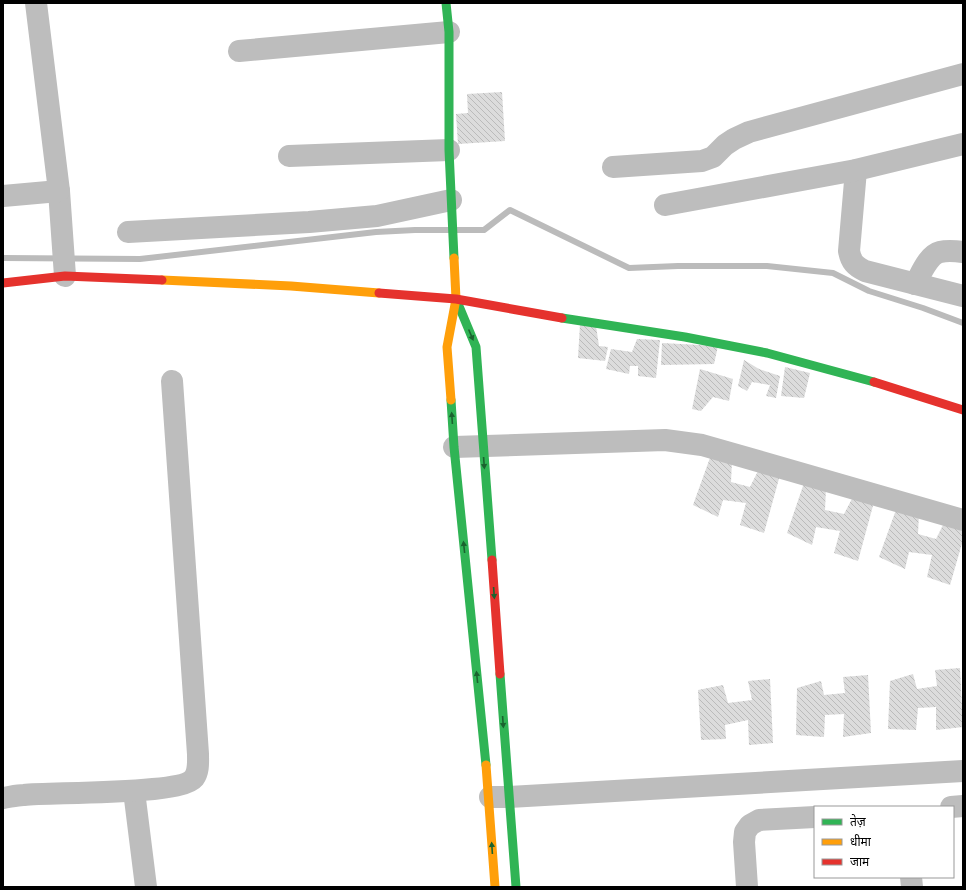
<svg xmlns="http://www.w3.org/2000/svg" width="966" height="890" viewBox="0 0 966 890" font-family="'Fira Sans','Noto Sans Devanagari',sans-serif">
<defs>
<pattern id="building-back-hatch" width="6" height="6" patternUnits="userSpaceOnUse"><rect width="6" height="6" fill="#dcdcdc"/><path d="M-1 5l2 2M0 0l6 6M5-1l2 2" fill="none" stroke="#bbb"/></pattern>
</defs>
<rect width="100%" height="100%" fill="#fff"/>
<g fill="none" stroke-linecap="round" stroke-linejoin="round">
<path stroke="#bbb" stroke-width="6" d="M 3,258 L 140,259 L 376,232 L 415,230 L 484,230 L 510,210 L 629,268 L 678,266 L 767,266 L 833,273 L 869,291 L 923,308 L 963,323"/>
</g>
<g fill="url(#building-back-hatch)">
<path d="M 502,92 L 505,141 L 458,144 L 456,114 L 468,113 L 467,94 Z"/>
<path d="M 580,324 L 596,326 L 599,346 L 608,347 L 605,361 L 578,358 Z"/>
<path d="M 637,339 L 660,340 L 656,378 L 638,376 L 638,366 L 630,366 L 629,374 L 606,369 L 611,349 L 632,352 Z"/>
<path d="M 662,343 L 718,346 L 714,364 L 661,365 Z"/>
<path d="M 744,360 L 759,369 L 780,376 L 776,398 L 766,396 L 770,385 L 752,382 L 747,391 L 738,386 Z"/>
<path d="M 785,367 L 810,373 L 804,398 L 781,396 Z"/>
<path d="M 700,369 L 733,379 L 729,401 L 713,397 L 701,411 L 692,409 Z"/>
<path d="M 711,455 L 732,461 L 731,482 L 750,487 L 760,467 L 780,475 L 764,533 L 740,525 L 746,503 L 723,500 L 718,517 L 693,505 Z"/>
<path d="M 804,483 L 826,488 L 825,510 L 844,514 L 854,495 L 874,502 L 858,561 L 834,553 L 840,531 L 816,527 L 812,545 L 787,533 Z"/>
<path d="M 897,507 L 919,513 L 918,534 L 936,539 L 946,519 L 963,525 L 963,540 L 950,585 L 927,577 L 932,555 L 909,552 L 905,569 L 879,557 Z"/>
<path d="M 960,668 L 963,727 L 936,730 L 936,707 L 918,708 L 916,730 L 888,729 L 890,681 L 913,674 L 917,689 L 937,686 L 935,670 Z"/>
<path d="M 868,675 L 871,733 L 843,737 L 844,714 L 825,715 L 824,737 L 796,735 L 797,688 L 821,681 L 824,695 L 845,693 L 843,677 Z"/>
<path d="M 770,679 L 773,743 L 749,745 L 748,720 L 725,725 L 726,739 L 701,740 L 698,690 L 723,685 L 728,703 L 752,700 L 748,681 Z"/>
</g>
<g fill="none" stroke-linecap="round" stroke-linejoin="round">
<g stroke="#bdbdbd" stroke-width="22">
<path d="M 36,3 L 59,191 L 65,276"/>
<path d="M 239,51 L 449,32"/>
<path d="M 289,156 L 449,150"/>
<path d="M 613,167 L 702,161 L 713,157 L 725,145 L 734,139 L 749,132 L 963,74"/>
<path d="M 856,170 L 849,251 C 851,262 855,266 865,271 L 963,296"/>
<path d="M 3,196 L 59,191"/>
<path d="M 665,205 L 856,170 L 963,144"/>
<path d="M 128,232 L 309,222 L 377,216 L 451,200"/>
<path d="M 915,284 C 921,274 928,255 940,252 C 948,250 956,251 963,252"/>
<path d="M 454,447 L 665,440 L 702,445 L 963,520"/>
<path d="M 134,791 L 146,887"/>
<path d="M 490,797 L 509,797 L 963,771"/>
<path d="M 3,798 C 10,797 17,795 24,795 C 51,792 181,795 194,778 C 199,771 198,762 198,754 L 172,381"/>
<path d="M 951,807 L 963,806"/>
<path d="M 911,877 L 912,887"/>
<path d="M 747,887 L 744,842 L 745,832 L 750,825 L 759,820 L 815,817"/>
</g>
<g stroke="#30b455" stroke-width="9">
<path d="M 446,3 L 449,32 L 449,150 L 454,258"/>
<path d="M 456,299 L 476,347 L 492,560"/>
<path d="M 562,318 L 685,337 L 767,353 L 874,382"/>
<path d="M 451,400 L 454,447 L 486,765"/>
<path d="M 500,674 L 516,887"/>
</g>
<g stroke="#ff9f0a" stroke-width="9">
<path d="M 162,280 L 291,286 L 379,293"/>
<path d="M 451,400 L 447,347 L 456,299 L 454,258"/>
<path d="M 486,765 L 495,887"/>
</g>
<g stroke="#e5322d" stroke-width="9">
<path d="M 3,283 L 65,276 L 162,280"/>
<path d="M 379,293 L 456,299 L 562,318"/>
<path d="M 874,382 L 963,410"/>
<path d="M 492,560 L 500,674"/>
</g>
</g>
<defs><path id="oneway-solid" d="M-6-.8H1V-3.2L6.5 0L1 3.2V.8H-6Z"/></defs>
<g fill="#1a632f">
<use href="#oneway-solid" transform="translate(471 335) rotate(67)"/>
<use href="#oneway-solid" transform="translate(452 418) rotate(-94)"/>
<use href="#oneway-solid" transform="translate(484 463) rotate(86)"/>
<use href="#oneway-solid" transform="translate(464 547) rotate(-96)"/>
<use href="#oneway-solid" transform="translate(494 593) rotate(86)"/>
<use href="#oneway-solid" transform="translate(477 677) rotate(-96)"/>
<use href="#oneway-solid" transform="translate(503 722) rotate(86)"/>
<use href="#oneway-solid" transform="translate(492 848) rotate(-94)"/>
</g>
<rect width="966" height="890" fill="none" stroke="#000000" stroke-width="8"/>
<rect x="814" y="806" width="140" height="72" fill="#ffffff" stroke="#999999"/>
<rect x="822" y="819" width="20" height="6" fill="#30b455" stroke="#999999"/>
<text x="850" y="826" font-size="12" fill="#000000">तेज़</text>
<rect x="822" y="839" width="20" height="6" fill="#ff9f0a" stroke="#999999"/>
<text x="850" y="846" font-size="12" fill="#000000">धीमा</text>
<rect x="822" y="859" width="20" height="6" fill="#e5322d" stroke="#999999"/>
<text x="850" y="866" font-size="12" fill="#000000">जाम</text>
</svg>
